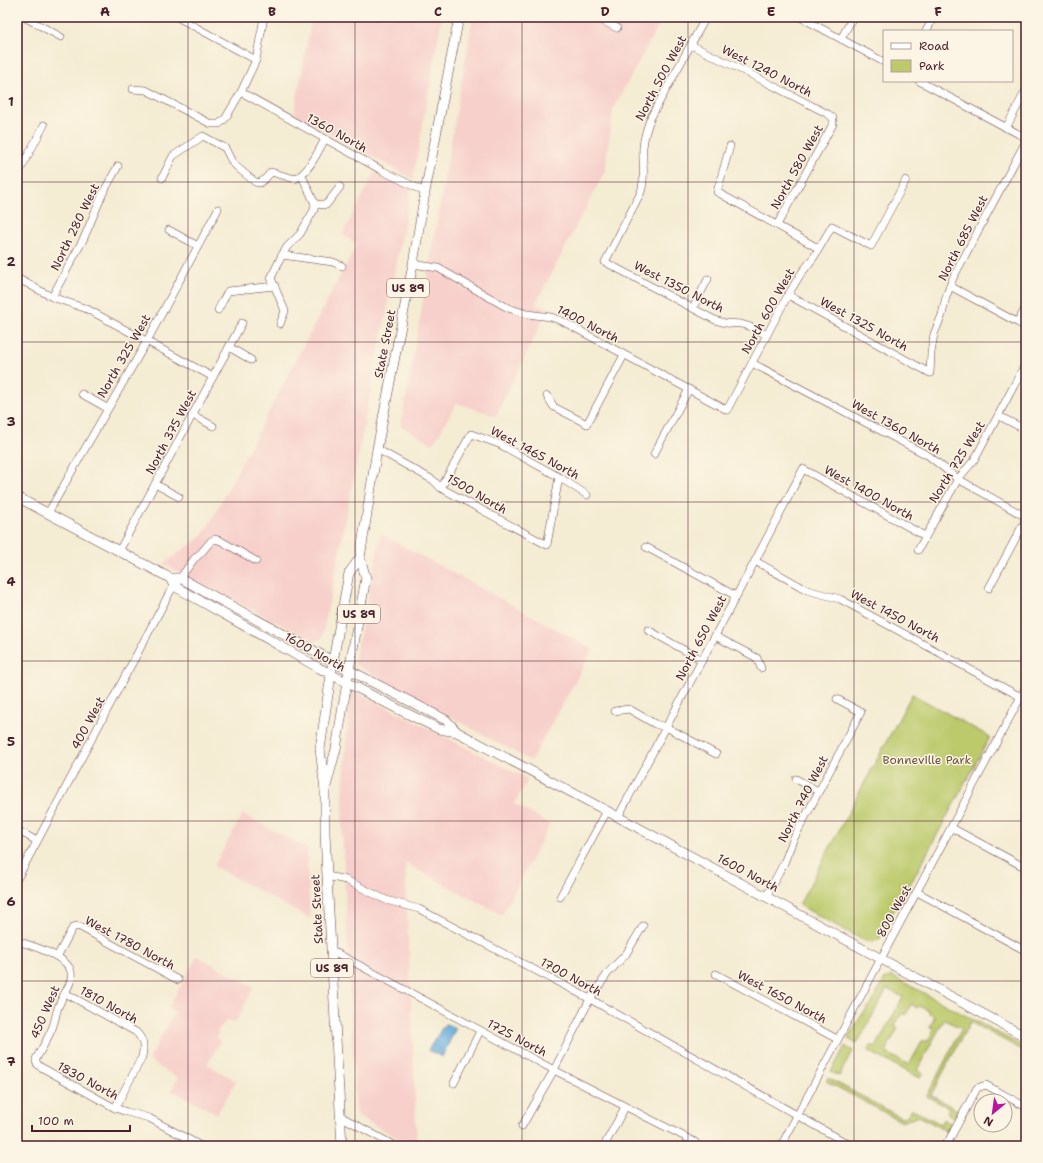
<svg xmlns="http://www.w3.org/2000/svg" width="1043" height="1163" viewBox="0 0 1043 1163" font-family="'Shantell Sans',sans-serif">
<rect width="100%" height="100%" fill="#fcf5e5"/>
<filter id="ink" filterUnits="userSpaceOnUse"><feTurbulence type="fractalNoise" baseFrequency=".025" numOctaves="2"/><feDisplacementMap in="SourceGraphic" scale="8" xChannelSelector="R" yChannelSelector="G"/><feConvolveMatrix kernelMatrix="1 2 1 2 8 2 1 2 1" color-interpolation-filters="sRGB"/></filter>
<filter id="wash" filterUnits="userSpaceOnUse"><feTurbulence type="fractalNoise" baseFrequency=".012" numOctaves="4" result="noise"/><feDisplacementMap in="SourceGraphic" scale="16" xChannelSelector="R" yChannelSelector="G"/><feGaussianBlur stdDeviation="0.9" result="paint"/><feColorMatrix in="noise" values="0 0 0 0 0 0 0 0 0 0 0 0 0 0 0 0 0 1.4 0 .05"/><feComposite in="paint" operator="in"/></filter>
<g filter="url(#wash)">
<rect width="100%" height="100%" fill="#f4ecd3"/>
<g fill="#f7d0cb">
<path d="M 312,17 L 442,17 L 413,179 L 294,114 Z"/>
<path d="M 473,17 L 663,17 L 613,109 L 605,171 L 535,305 L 549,307 L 496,416 L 457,403 L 433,444 L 401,426 Z"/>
<path d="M 376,170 L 411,189 L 322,638 L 315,642 L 163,564 L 201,537 L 209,525 L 357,244 L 342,235 Z"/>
<path d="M 381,534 L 593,649 L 531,761 L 354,664 Z"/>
<path d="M 355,691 L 528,779 L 514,804 L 550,824 L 502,915 L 405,863 L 417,1146 L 412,1146 L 356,1115 L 342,829 L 344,775 L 349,699 L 352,694 Z"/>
<path d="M 243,814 L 307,849 L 310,919 L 214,866 Z"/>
<path d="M 197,956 L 254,987 L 235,1023 L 227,1020 L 218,1030 L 217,1037 L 220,1042 L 207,1064 L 236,1081 L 217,1114 L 171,1090 L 178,1078 L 148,1060 L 175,1012 L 169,1007 Z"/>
</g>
<g fill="#bcca6c" stroke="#83744c" fill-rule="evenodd">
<path d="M 912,694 L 990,737 L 900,903 L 892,913 L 879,940 L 871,942 L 863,940 L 799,905 Z"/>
<path d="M 892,976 L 1026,1048 L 1026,1052 L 970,1022 L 931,1095 L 959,1111 L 957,1115 L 953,1117 L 947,1113 L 949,1108 L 927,1096 L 962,1028 L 944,1020 L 917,1070 L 923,1074 L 920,1078 L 868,1051 L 871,1045 L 876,1047 L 903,997 L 887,989 L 857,1044 L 848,1039 L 861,1016 L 872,1003 L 884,980 ZM 911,1004 L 917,1008 L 919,1006 L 929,1011 L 929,1014 L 935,1017 L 930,1027 L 934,1029 L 927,1042 L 923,1040 L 909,1065 L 885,1052 L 898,1028 L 895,1026 L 902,1013 L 906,1015 Z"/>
<path d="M 845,1046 L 853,1051 L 839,1076 L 831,1072 Z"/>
<path d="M 828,1078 L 902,1118 C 907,1116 910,1114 912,1109 L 941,1124 L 943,1119 L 950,1123 L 951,1127 L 948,1132 L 919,1116 L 902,1122 L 826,1081 Z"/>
</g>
<path fill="#67addd" stroke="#586684" d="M 445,1024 L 456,1028 L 442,1057 L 428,1050 Z"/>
</g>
<g filter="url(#ink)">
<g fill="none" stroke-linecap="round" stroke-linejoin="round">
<g stroke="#643e44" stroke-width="8">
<g id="minor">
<path d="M 24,17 L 61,37"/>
<path d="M 177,17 L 256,60"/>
<path d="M 595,17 L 617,28"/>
<path d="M 706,17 L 651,117 C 647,127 644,137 643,147 C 642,164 646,175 641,192 L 605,262 L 715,320 L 725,323 L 741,324 L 751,327 L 767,335"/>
<path d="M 800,17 L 884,62"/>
<path d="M 926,31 L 934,17"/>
<path d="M 841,39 L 853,17"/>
<path d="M 691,45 L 758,78 L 828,114 L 833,118 L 833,124 L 777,225"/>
<path d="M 919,81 L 1026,138"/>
<path d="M 133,89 L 146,90 L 211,124 L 219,124 L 225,119 L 241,92 L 256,60 L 264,17"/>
<path d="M 241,92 L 383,171 L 425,192"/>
<path d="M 1006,128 L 1026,90"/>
<path d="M 730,146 L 717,192 L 818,248"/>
<path d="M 17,176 L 44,125"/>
<path d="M 162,178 L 173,156 L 203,136 L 225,148 L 232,162 L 238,168 L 255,182 L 260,183 L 266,178 L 271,172 L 295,179 C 310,171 317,153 325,139"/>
<path d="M 315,204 L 326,205 L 340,187"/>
<path d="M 169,230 L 198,246"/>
<path d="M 282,255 L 333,262 L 342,266"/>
<path d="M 413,264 L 438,268 L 508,308 L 527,314 L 551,317 L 562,321 L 727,410 L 788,295 L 800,275 L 814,257 L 832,226 L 871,246 L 906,180"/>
<path d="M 17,278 L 52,297 L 87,309 L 213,377"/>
<path d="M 950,286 L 1026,327"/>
<path d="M 788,295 L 930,373 L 931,353 L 934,334 L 942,315 L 946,297 L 953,278 L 1026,141"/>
<path d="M 52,297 L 84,238 L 103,193 L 118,166"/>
<path d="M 693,308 L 708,279"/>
<path d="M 218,310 L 228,291 L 275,286"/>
<path d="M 1018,322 L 1026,307"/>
<path d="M 280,324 L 285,311 L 271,278 L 282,255 L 287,247 L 300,234 L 314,210 L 315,204 L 302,176"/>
<path d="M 229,347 L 251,360"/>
<path d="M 752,363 L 929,456 L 958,479 L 1026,517"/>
<path d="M 82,394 L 107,408"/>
<path d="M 547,396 L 554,407 L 587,424 L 624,355"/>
<path d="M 193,415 L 213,426"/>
<path d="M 999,416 L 1026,430"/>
<path d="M 377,449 L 433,480 L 441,488 L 547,545 L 559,477"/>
<path d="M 654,454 L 689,389"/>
<path d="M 155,484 L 179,497"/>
<path d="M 441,488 L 471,434 L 499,444 L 559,477 L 587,495"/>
<path d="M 48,513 L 147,341 L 218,209"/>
<path d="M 646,547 L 736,596"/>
<path d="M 918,550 L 958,479 L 975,459 L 1026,363"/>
<path d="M 119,551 L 242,323"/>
<path d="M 755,561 L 807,590 L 840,599 L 1021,697"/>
<path d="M 989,588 L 1026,519"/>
<path d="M 648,630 L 702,660"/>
<path d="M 715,636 L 757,658 L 761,668"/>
<path d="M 615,711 L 629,709 L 655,724 L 666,727 L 716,754"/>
<path d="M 796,779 L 818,791"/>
<path d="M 618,817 L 755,561 L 803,469 L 925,536"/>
<path d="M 952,828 L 1026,868"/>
<path d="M 17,830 L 37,841"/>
<path d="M 327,876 L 346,880 L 386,900 L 419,909 L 590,999 L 852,1146"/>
<path d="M 17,879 L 170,592 L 194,559 L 201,553 L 211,541 L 215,539 L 221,541 L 256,561"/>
<path d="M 917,892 L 1026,951"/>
<path d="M 560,897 L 607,811"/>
<path d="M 766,897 L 784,863 L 793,840 L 861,712 L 837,699"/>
<path d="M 17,941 C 30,945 68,956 71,972 C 73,983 64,993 60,1003 C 56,1010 56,1018 53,1026 C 49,1037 42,1048 36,1059 L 36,1062 L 39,1066 L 115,1108 L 127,1112 L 149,1118 L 201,1146"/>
<path d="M 331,950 L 554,1070 L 695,1142 L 693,1146"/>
<path d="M 57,957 L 72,929 C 74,926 77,926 80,927 L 178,980"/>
<path d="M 716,974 L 837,1039"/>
<path d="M 65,993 L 136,1032 C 144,1040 144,1047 142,1057 L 115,1108"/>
<path d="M 454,1083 L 480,1031"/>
<path d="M 340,1116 L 395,1146"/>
<path d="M 522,1126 L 554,1070 L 590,999 L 608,973 L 626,954 L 643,926"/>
<path d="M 180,1146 L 187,1139"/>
<path d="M 604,1146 L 625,1107"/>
<path d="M 781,1146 L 1026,687"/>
<path d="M 943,1146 L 948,1142 L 977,1088 L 986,1085 L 1026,1107"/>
</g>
</g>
<g stroke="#643e44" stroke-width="10">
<g id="major">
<path d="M 17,497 L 170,578 L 174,586 L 319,668 L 400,710 L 439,729 L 457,732"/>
<path d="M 170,578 L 180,578 L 349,670 L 446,720 L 457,732 L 607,811 L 1026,1037"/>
<path d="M 325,790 L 336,749 L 349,670 L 366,578 L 360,558 L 377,449 L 413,264 L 425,192 L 459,17"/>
<path d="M 342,1146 L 327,876 L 325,832 L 325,790 L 320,749 L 333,661 L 349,573 L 360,558"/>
</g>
</g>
<use href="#minor" stroke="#fff" stroke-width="7"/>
<use href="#major" stroke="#fff" stroke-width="9"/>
</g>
</g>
<path fill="none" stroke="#4a1f2b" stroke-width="1" stroke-opacity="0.55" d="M 188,17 L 188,1146M 355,17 L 355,1146M 522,17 L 522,1146M 688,17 L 688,1146M 854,17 L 854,1146M 17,182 L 1026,182M 17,342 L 1026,342M 17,502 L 1026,502M 17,661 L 1026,661M 17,821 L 1026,821M 17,981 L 1026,981"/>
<g text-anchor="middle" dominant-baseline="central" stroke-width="3" stroke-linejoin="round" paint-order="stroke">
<g fill="#fcf5e5" stroke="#7f5f63" stroke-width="1">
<rect x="387" y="279" width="42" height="18" rx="3"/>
<rect x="338" y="605" width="42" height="18" rx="3"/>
<rect x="311" y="959" width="42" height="18" rx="3"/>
</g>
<g font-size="11" font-weight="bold" fill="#4a1f2b">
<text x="408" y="288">US 89</text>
<text x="359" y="614">US 89</text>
<text x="332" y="968">US 89</text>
</g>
<g font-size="12" fill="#4a1f2b" stroke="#fcf5e5">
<text transform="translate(767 71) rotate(27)">West 1240 North</text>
<text transform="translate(661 78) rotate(-62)">North 500 West</text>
<text transform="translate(337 133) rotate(29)">1360 North</text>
<text transform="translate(797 167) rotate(-61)">North 580 West</text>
<text transform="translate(75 227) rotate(-64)">North 280 West</text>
<text transform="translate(963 238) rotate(-63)">North 685 West</text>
<text transform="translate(679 287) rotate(27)">West 1350 North</text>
<text transform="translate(768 311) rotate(-61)">North 600 West</text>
<text transform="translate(588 324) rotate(27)">1400 North</text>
<text transform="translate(864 324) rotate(29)">West 1325 North</text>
<text transform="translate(385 344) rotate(-79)">State Street</text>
<text transform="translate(124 356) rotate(-60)">North 325 West</text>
<text transform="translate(896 427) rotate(29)">West 1360 North</text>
<text transform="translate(171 432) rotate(-62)">North 375 West</text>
<text transform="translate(535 453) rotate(28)">West 1465 North</text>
<text transform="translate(957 462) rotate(-58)">North 725 West</text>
<text transform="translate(869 493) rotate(29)">West 1400 North</text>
<text transform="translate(477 494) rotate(30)">1500 North</text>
<text transform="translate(895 616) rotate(28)">West 1450 North</text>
<text transform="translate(701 638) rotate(-62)">North 650 West</text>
<text transform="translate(315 652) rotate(29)">1600 North</text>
<text transform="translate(88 723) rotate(-62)">400 West</text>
<text transform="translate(803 799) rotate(-63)">North 740 West</text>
<text transform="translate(748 873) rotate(28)">1600 North</text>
<text transform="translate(317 909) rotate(-93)">State Street</text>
<text transform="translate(894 911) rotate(-61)">800 West</text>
<text transform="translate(130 943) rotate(28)">West 1780 North</text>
<text transform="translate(571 977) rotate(28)">1700 North</text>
<text transform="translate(782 997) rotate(28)">West 1650 North</text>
<text transform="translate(109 1005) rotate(29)">1810 North</text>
<text transform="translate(45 1012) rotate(-67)">450 West</text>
<text transform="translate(517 1038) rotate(28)">1725 North</text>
<text transform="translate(88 1081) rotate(28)">1830 North</text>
</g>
<g font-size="12" fill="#6c523e" stroke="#fcf5e5">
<text x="927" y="760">Bonneville Park</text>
</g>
</g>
<rect width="1043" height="1163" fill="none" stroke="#fcf5e5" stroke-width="44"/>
<rect x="883" y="30" width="130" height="52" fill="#fcf5e5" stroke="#b59f9b"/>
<rect x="891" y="43" width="20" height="6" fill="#ffffff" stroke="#b59f9b"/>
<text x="919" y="50" font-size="12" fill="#4a1f2b">Road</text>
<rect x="891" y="60" width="20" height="12" fill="#bcca6c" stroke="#b59f9b"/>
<text x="919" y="70" font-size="12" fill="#4a1f2b">Park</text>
<g transform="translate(993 1113) rotate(209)"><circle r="19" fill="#fcf5e5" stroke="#b59f9b"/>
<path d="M0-3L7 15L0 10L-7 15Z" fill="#b5179e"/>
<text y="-6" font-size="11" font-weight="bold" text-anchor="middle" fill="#4a1f2b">N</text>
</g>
<path d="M32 1125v6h98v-6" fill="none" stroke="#4a1f2b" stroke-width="2"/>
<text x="38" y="1125" font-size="12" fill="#4a1f2b" stroke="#fcf5e5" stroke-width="3" paint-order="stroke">100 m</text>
<rect x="22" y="22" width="999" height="1119" fill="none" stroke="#4a1f2b" stroke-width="1.5"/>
<g font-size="13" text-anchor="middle" font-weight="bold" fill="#4a1f2b">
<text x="105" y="16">A</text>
<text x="272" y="16">B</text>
<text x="438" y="16">C</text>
<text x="605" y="16">D</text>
<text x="771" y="16">E</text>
<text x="938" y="16">F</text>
<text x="11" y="106">1</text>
<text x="11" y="266">2</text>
<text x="11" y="426">3</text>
<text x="11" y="586">4</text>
<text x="11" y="746">5</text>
<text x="11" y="906">6</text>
<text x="11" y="1066">7</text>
</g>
</svg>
